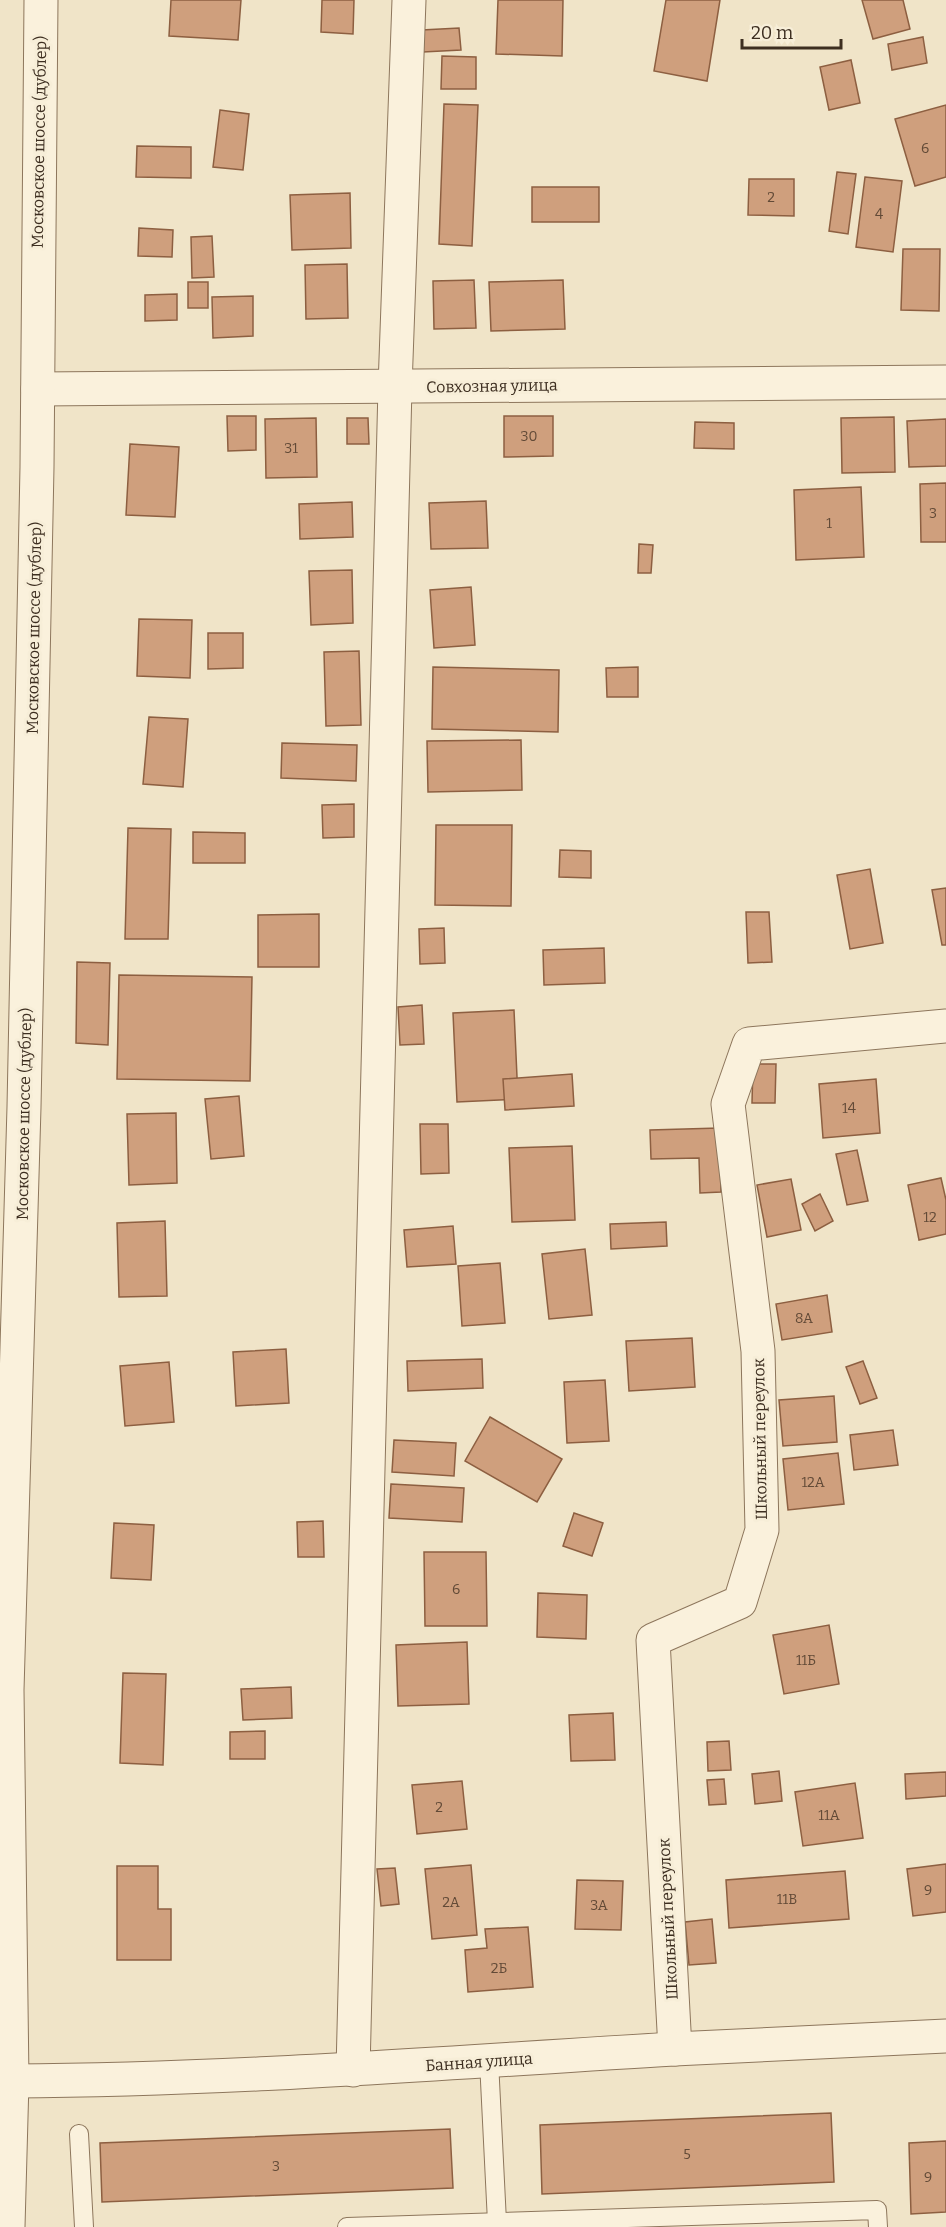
<svg xmlns="http://www.w3.org/2000/svg" width="946" height="2227" viewBox="0 0 946 2227" font-family="Bitter,serif">
<rect width="100%" height="100%" fill="#f0e4c8"/>
<g fill="#cf9f7d" stroke="#8d5f41" stroke-width="1.5">
<path d="M 171,0 L 241,0 L 238,40 L 169,36 Z"/>
<path d="M 322,0 L 354,0 L 353,34 L 321,32 Z"/>
<path d="M 498,0 L 563,0 L 562,56 L 496,54 Z"/>
<path d="M 666,0 L 720,0 L 707,81 L 654,71 Z"/>
<path d="M 862,0 L 903,0 L 910,29 L 873,39 Z"/>
<path d="M 459,28 L 461,50 L 423,52 L 422,30 Z"/>
<path d="M 923,37 L 927,63 L 892,70 L 888,44 Z"/>
<path d="M 442,56 L 476,57 L 476,89 L 441,89 Z"/>
<path d="M 851,60 L 860,103 L 829,110 L 820,67 Z"/>
<path d="M 444,104 L 478,105 L 472,246 L 439,244 Z"/>
<path d="M 946,105 L 946,177 L 915,186 L 895,119 Z"/>
<path d="M 220,110 L 249,114 L 243,170 L 213,167 Z"/>
<path d="M 137,146 L 191,147 L 191,178 L 136,177 Z"/>
<path d="M 837,172 L 856,174 L 848,234 L 829,231 Z"/>
<path d="M 865,177 L 902,181 L 893,252 L 856,247 Z"/>
<path d="M 749,179 L 794,179 L 794,216 L 748,215 Z"/>
<rect x="532" y="187" width="67" height="35"/>
<path d="M 350,193 L 351,248 L 292,250 L 290,195 Z"/>
<path d="M 139,228 L 173,230 L 172,257 L 138,256 Z"/>
<path d="M 212,236 L 214,277 L 192,278 L 191,237 Z"/>
<path d="M 903,249 L 940,249 L 939,311 L 901,310 Z"/>
<path d="M 347,264 L 348,318 L 306,319 L 305,265 Z"/>
<path d="M 474,280 L 476,328 L 434,329 L 433,281 Z"/>
<path d="M 563,280 L 565,329 L 491,331 L 489,282 Z"/>
<rect x="188" y="282" width="20" height="26"/>
<path d="M 177,294 L 177,320 L 145,321 L 145,295 Z"/>
<path d="M 253,296 L 253,336 L 213,338 L 212,297 Z"/>
<path d="M 227,416 L 256,416 L 256,450 L 228,451 Z"/>
<path d="M 504,416 L 553,416 L 553,456 L 504,457 Z"/>
<path d="M 894,417 L 895,472 L 842,473 L 841,418 Z"/>
<path d="M 316,418 L 317,477 L 266,478 L 265,419 Z"/>
<path d="M 347,418 L 368,418 L 369,444 L 347,444 Z"/>
<path d="M 946,419 L 946,466 L 909,467 L 907,421 Z"/>
<path d="M 695,422 L 734,423 L 734,449 L 694,448 Z"/>
<path d="M 130,444 L 179,447 L 175,517 L 126,515 Z"/>
<path d="M 946,483 L 946,542 L 921,542 L 920,484 Z"/>
<path d="M 861,487 L 864,557 L 796,560 L 794,490 Z"/>
<path d="M 486,501 L 488,548 L 431,549 L 429,503 Z"/>
<path d="M 352,502 L 353,537 L 300,539 L 299,504 Z"/>
<path d="M 639,544 L 653,545 L 651,573 L 638,573 Z"/>
<path d="M 352,570 L 353,623 L 311,625 L 309,571 Z"/>
<path d="M 471,587 L 475,645 L 434,648 L 430,590 Z"/>
<path d="M 139,619 L 192,620 L 190,678 L 137,676 Z"/>
<path d="M 208,633 L 243,633 L 243,668 L 208,669 Z"/>
<path d="M 359,651 L 361,725 L 326,726 L 324,652 Z"/>
<path d="M 433,667 L 559,670 L 558,732 L 432,729 Z"/>
<path d="M 638,667 L 638,697 L 607,697 L 606,668 Z"/>
<path d="M 149,717 L 188,719 L 183,787 L 143,784 Z"/>
<path d="M 521,740 L 522,790 L 428,792 L 427,741 Z"/>
<path d="M 282,743 L 357,745 L 356,781 L 281,778 Z"/>
<path d="M 354,804 L 354,837 L 323,838 L 322,805 Z"/>
<path d="M 436,825 L 512,825 L 511,906 L 435,905 Z"/>
<path d="M 128,828 L 171,829 L 168,939 L 125,939 Z"/>
<path d="M 193,832 L 245,833 L 245,863 L 193,863 Z"/>
<path d="M 560,850 L 591,851 L 591,878 L 559,877 Z"/>
<path d="M 870,869 L 883,943 L 850,949 L 837,875 Z"/>
<path d="M 946,888 L 946,945 L 942,945 L 932,890 Z"/>
<path d="M 746,912 L 769,912 L 772,962 L 748,963 Z"/>
<path d="M 319,914 L 319,967 L 258,967 L 258,915 Z"/>
<path d="M 444,928 L 445,963 L 420,964 L 419,929 Z"/>
<path d="M 604,948 L 605,983 L 544,985 L 543,950 Z"/>
<path d="M 77,962 L 110,963 L 108,1045 L 76,1043 Z"/>
<path d="M 119,975 L 252,977 L 250,1081 L 117,1079 Z"/>
<path d="M 422,1005 L 424,1044 L 400,1045 L 398,1007 Z"/>
<path d="M 514,1010 L 518,1099 L 457,1102 L 453,1013 Z"/>
<path d="M 753,1064 L 776,1064 L 775,1103 L 752,1103 Z"/>
<path d="M 572,1074 L 574,1106 L 505,1110 L 503,1079 Z"/>
<path d="M 876,1079 L 880,1133 L 823,1138 L 819,1084 Z"/>
<path d="M 239,1096 L 244,1156 L 211,1159 L 205,1099 Z"/>
<path d="M 176,1113 L 177,1183 L 129,1185 L 127,1114 Z"/>
<path d="M 420,1124 L 448,1124 L 449,1173 L 421,1174 Z"/>
<path d="M 719,1128 L 721,1192 L 700,1193 L 699,1158 L 651,1159 L 650,1130 Z"/>
<path d="M 572,1146 L 575,1220 L 512,1222 L 509,1148 Z"/>
<path d="M 857,1150 L 868,1201 L 847,1205 L 836,1154 Z"/>
<path d="M 941,1178 L 946,1200 L 946,1234 L 919,1240 L 908,1185 Z"/>
<path d="M 791,1179 L 801,1230 L 767,1237 L 757,1185 Z"/>
<path d="M 820,1194 L 833,1221 L 815,1231 L 802,1204 Z"/>
<path d="M 165,1221 L 167,1296 L 119,1297 L 117,1223 Z"/>
<path d="M 666,1222 L 667,1246 L 611,1249 L 610,1224 Z"/>
<path d="M 453,1226 L 456,1264 L 407,1267 L 404,1230 Z"/>
<path d="M 585,1249 L 592,1315 L 549,1319 L 542,1254 Z"/>
<path d="M 500,1263 L 505,1323 L 462,1326 L 458,1266 Z"/>
<path d="M 827,1295 L 832,1332 L 782,1340 L 776,1304 Z"/>
<path d="M 692,1338 L 695,1387 L 629,1391 L 626,1341 Z"/>
<path d="M 286,1349 L 289,1403 L 236,1406 L 233,1352 Z"/>
<path d="M 482,1359 L 483,1388 L 408,1391 L 407,1361 Z"/>
<path d="M 863,1361 L 877,1398 L 860,1404 L 846,1367 Z"/>
<path d="M 169,1362 L 174,1422 L 125,1426 L 120,1366 Z"/>
<path d="M 605,1380 L 609,1441 L 567,1443 L 564,1382 Z"/>
<path d="M 834,1396 L 837,1442 L 783,1446 L 779,1400 Z"/>
<path d="M 490,1417 L 562,1459 L 537,1502 L 465,1461 Z"/>
<path d="M 893,1430 L 898,1465 L 854,1470 L 850,1435 Z"/>
<path d="M 394,1440 L 456,1443 L 454,1476 L 392,1472 Z"/>
<path d="M 838,1453 L 844,1504 L 788,1510 L 783,1459 Z"/>
<path d="M 391,1484 L 464,1488 L 462,1522 L 389,1518 Z"/>
<path d="M 574,1513 L 603,1523 L 592,1556 L 563,1546 Z"/>
<path d="M 323,1521 L 324,1557 L 298,1557 L 297,1522 Z"/>
<path d="M 114,1523 L 154,1525 L 151,1580 L 111,1578 Z"/>
<path d="M 424,1552 L 486,1552 L 487,1626 L 425,1626 Z"/>
<path d="M 538,1593 L 587,1595 L 586,1639 L 537,1637 Z"/>
<path d="M 829,1625 L 839,1684 L 784,1694 L 773,1635 Z"/>
<path d="M 467,1642 L 469,1704 L 398,1706 L 396,1645 Z"/>
<path d="M 123,1673 L 166,1674 L 163,1765 L 120,1763 Z"/>
<path d="M 291,1687 L 292,1718 L 243,1720 L 241,1689 Z"/>
<path d="M 613,1713 L 615,1760 L 571,1761 L 569,1715 Z"/>
<path d="M 265,1731 L 265,1759 L 230,1759 L 230,1732 Z"/>
<path d="M 729,1741 L 731,1770 L 708,1771 L 707,1742 Z"/>
<path d="M 779,1771 L 782,1801 L 755,1804 L 752,1774 Z"/>
<path d="M 946,1772 L 946,1796 L 906,1799 L 905,1774 Z"/>
<path d="M 724,1779 L 726,1804 L 709,1805 L 707,1780 Z"/>
<path d="M 462,1781 L 467,1829 L 417,1834 L 412,1785 Z"/>
<path d="M 855,1783 L 863,1838 L 803,1846 L 795,1792 Z"/>
<path d="M 946,1864 L 946,1912 L 913,1916 L 907,1869 Z"/>
<path d="M 471,1865 L 477,1935 L 432,1939 L 425,1869 Z"/>
<path d="M 117,1866 L 158,1866 L 158,1909 L 171,1909 L 171,1960 L 117,1960 Z"/>
<path d="M 395,1868 L 399,1904 L 381,1906 L 377,1869 Z"/>
<path d="M 845,1871 L 849,1919 L 729,1928 L 726,1880 Z"/>
<path d="M 577,1880 L 623,1881 L 621,1930 L 575,1929 Z"/>
<path d="M 712,1919 L 716,1963 L 689,1965 L 685,1922 Z"/>
<path d="M 528,1927 L 533,1987 L 468,1992 L 465,1950 L 487,1948 L 485,1929 Z"/>
<path d="M 831,2113 L 834,2182 L 542,2194 L 540,2125 Z"/>
<path d="M 450,2129 L 453,2188 L 102,2202 L 100,2143 Z"/>
<path d="M 946,2141 L 946,2212 L 911,2214 L 909,2143 Z"/>
</g>
<g fill="none" stroke-linecap="round" stroke-linejoin="round">
<g stroke="#8d765c" stroke-width="20">
<g id="lane">
<path d="M 489,2061 L 497,2222"/>
<path d="M 79,2134 L 84,2227"/>
<path d="M 347,2227 L 877,2210 L 878,2227"/>
</g>
</g>
<g stroke="#8d765c" stroke-width="35">
<g id="street">
<path d="M 38,389 L 946,382"/>
<path d="M 675,2049 L 653,1640 L 740,1602 L 762,1530 L 758,1351 L 728,1104 L 749,1044 L 946,1026"/>
<path d="M 353,2070 L 395,387 L 409,0"/>
<path d="M 12,2081 C 233,2080 453,2062 674,2049 C 764,2044 855,2040 946,2036"/>
<path d="M 8,2227 L 12,2081 L 7,1690 L 24,1107 L 37,467 L 41,0"/>
</g>
</g>
<use href="#lane" stroke="#faf1dc" stroke-width="18"/>
<use href="#street" stroke="#faf1dc" stroke-width="33"/>
</g>
<g text-anchor="middle" dominant-baseline="central" stroke-width="6" stroke-linejoin="round" paint-order="stroke">
<g font-size="14" fill="#624a37">
<text x="925" y="148">6</text>
<text x="771" y="197">2</text>
<text x="879" y="214">4</text>
<text x="529" y="436">30</text>
<text x="291" y="448">31</text>
<text x="933" y="513">3</text>
<text x="829" y="523">1</text>
<text x="849" y="1108">14</text>
<text x="930" y="1217">12</text>
<text x="804" y="1318">8А</text>
<text x="813" y="1482">12А</text>
<text x="456" y="1589">6</text>
<text x="806" y="1660">11Б</text>
<text x="439" y="1807">2</text>
<text x="829" y="1815">11А</text>
<text x="928" y="1890">9</text>
<text x="787" y="1899">11В</text>
<text x="451" y="1902">2А</text>
<text x="599" y="1905">3А</text>
<text x="499" y="1968">2Б</text>
<text x="687" y="2154">5</text>
<text x="276" y="2166">3</text>
<text x="928" y="2177">9</text>
</g>
<g font-size="16" fill="#3d2e20" stroke="#f7eed8">
<text transform="translate(39 142) rotate(-89)">Московское шоссе (дублер)</text>
<text transform="translate(492 386) rotate(-1)">Совхозная улица</text>
<text transform="translate(34 628) rotate(-89)">Московское шоссе (дублер)</text>
<text transform="translate(24 1114) rotate(-89)">Московское шоссе (дублер)</text>
<text transform="translate(760 1439) rotate(-91)">Школьный переулок</text>
<text transform="translate(668 1919) rotate(-93)">Школьный переулок</text>
<text transform="translate(479 2062) rotate(-4)">Банная улица</text>
</g>
</g>
<path d="M742 39v9h99v-9" fill="none" stroke="#3d2e20" stroke-width="3"/>
<text x="751" y="39" font-size="18" fill="#3d2e20" stroke="#f7eed8" stroke-width="4.5" paint-order="stroke">20 m</text>
</svg>
